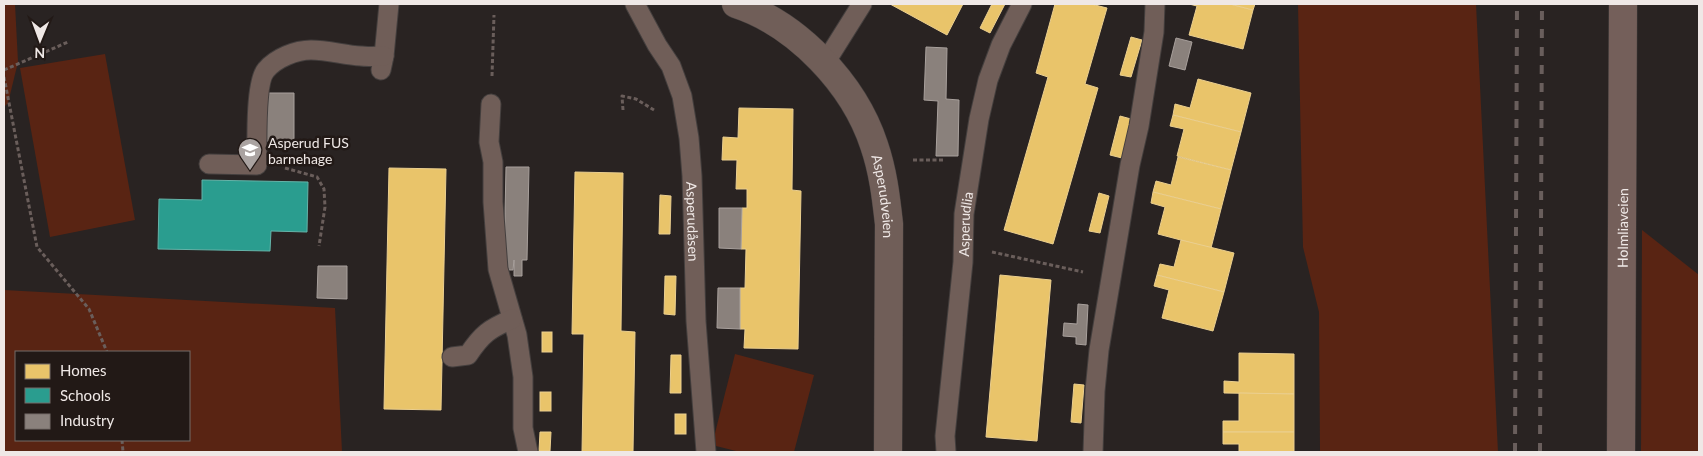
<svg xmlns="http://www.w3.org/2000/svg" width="1703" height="456" viewBox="0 0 1703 456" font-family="Lato,sans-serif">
<rect width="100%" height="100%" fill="#292322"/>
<g fill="#592413" fill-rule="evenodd">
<path d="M 4,4 L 15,4 L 18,62 L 8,103 L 4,107 Z"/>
<path d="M 1298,4 L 1476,4 L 1498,452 L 1320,452 L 1319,312 L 1303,247 Z"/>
<path d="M 105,54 L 135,220 L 50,237 L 20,68 Z"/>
<path d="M 1642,230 L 1699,275 L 1699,452 L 1641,452 Z"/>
<path d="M 4,290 L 335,308 L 342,452 L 4,452 ZM 189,352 L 189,440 L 16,440 L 16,352 Z"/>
<path d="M 735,354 L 814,375 L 794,452 L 740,452 L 712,445 Z"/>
</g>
<g fill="#e9c46a" stroke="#ebcf8f">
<path d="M 890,4 L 963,4 L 947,35 Z"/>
<path d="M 992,4 L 1005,4 L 990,33 L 980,28 Z"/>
<path d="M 1055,4 L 1091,4 L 1107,8 L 1085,84 L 1098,88 L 1053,244 L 1004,230 L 1048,77 L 1036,73 Z"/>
<path d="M 1189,4 L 1230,4 L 1253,10 L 1243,49 L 1189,35 L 1197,6 Z"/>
<path d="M 1230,4 L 1255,4 L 1253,10 Z"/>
<path d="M 1131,37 L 1142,40 L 1131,77 L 1120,75 Z"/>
<path d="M 1198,79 L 1251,93 L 1241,132 L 1173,115 L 1175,104 L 1190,108 Z"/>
<path d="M 739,108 L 793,109 L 792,190 L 801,191 L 798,349 L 744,348 L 745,329 L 740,329 L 740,288 L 745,288 L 746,249 L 741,249 L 742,208 L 747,208 L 747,189 L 736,189 L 737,160 L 722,160 L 723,137 L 738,138 Z"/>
<path d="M 1173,115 L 1241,132 L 1231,170 L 1177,156 L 1184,129 L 1170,126 Z"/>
<path d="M 1120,116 L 1131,119 L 1122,158 L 1110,155 Z"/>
<path d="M 1178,157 L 1231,170 L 1221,209 L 1153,192 L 1156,181 L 1171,185 Z"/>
<path d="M 389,168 L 446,169 L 441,410 L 384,409 Z"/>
<path d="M 575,172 L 623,173 L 621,331 L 635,332 L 633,452 L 582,452 L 584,334 L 572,334 Z"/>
<path d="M 1153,192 L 1221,209 L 1211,248 L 1158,234 L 1165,207 L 1151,203 Z"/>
<path d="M 1099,193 L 1109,196 L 1100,233 L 1089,231 Z"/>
<path d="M 660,195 L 671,196 L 670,234 L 659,234 Z"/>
<path d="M 1181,240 L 1234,253 L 1224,292 L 1157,275 L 1160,264 L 1174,267 Z"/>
<path d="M 1000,275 L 1051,280 L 1037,441 L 986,437 Z"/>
<path d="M 1157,275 L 1224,292 L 1213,331 L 1162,318 L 1169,290 L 1154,286 Z"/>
<path d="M 665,276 L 676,276 L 675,315 L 664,314 Z"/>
<rect x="542" y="332" width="10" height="20"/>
<path d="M 1239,353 L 1294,354 L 1294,394 L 1224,393 L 1224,381 L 1239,382 Z"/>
<path d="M 671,355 L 681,355 L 681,393 L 670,393 Z"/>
<path d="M 1074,384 L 1084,385 L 1081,423 L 1071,422 Z"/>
<rect x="540" y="392" width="11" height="19"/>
<path d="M 1239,393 L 1294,394 L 1294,432 L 1223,432 L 1223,421 L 1239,421 Z"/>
<rect x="675" y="414" width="11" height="20"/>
<path d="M 540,432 L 551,432 L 550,451 L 539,451 Z"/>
<path d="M 1223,432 L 1294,432 L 1294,452 L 1239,452 L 1239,444 L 1223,444 Z"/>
</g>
<path fill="#2a9d8f" stroke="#65b4a9" d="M 202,180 L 308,182 L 307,232 L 271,231 L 270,251 L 158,249 L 159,199 L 202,200 Z"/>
<g fill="#8a817c" stroke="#a8a09c">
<path d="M 1176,38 L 1192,42 L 1185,70 L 1169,66 Z"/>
<path d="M 926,47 L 947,48 L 946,99 L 959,100 L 958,156 L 936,156 L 938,101 L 924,100 Z"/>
<path d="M 266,93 L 294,93 L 294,142 L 265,141 Z"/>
<path d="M 506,167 L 529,167 L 527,260 L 522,260 L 522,276 L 514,276 L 514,260 L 513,270 L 506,270 L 504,260 Z"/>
<path d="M 719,208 L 742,208 L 741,249 L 719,248 Z"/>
<path d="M 318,266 L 347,266 L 347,299 L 317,298 Z"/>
<path d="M 718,288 L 740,288 L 740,329 L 717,328 Z"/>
<path d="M 1078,304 L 1088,305 L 1086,345 L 1076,344 L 1076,337 L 1063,336 L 1064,323 L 1077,324 Z"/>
</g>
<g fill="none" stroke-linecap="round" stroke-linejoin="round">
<g stroke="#443f3e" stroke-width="21">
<g id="lane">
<path id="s1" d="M 635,4 L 657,45 L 671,66 L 682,96 L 689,138 L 692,176 L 696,321 L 706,452"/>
<path d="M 825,63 L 862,4"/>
<path d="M 381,70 L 384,56 L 389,4"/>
<path d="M 491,104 L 489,142 L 493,162 L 493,202 L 498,269 L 517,335 L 523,377 L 523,428 L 528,452"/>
<path d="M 209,164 L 257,165 C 257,146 255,82 266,70 C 276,58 296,50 311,50 C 328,50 344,55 361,56 C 368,57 376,56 384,56"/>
<path d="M 452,357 L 468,355 C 482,334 489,329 512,319"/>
<path id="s2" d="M 946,452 L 945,436 L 963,262 L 964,214 L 979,119 L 988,80 L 1001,45 L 1022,4"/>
<path d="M 1093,452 L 1095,391 L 1099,350 L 1130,165 L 1139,126 L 1154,32 L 1155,4"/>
</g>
</g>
<g stroke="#443f3e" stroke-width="29">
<g id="street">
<path id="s3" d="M 736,4 C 797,24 854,84 874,145 C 883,171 886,197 889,224 L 888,452"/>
</g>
</g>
<g stroke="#443f3e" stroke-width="29">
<g id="secondary">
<path id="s4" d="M 1621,452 L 1623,4"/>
</g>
</g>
<g stroke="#6a5e5b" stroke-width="3" stroke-dasharray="4 2.5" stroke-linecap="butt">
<path d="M 4,70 L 68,42"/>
<path d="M 492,76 L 494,15"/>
<path d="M 4,77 L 37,247 L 89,309 L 107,352"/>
<path d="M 623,110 L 622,96 L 636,99 L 654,110"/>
<path d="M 913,160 L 945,160"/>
<path d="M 285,168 L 317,177 L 324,189 L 325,207 L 319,246"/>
<path d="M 992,252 L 1083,272"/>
<path d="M 122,440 L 123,452"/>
</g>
<use href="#lane" stroke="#705e58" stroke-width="19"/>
<use href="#street" stroke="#705e58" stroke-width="28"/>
<use href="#secondary" stroke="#745f5a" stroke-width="28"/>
<g stroke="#695e5c" stroke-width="4" stroke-dasharray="9 9" stroke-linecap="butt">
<path d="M 1515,452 L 1517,4"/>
<path d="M 1540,452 L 1542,4"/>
</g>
</g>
<defs>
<g id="school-pin" transform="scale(1.25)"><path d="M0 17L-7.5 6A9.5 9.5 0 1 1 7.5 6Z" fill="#aaa3a1" stroke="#221916"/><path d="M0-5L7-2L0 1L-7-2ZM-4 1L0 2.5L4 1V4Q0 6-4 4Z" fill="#fff"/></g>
</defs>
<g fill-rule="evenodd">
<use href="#school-pin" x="250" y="150"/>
</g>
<g text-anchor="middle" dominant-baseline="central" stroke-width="5" stroke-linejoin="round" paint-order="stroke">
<g font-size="14" fill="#efe8e6" stroke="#221916" text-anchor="start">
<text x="268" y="142">Asperud FUS<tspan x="268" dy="16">barnehage</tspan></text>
</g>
<g font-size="14" fill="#efe8e6" stroke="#221916">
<text stroke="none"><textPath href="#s3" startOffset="256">Asperudveien</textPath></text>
<text stroke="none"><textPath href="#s1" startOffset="230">Asperudåsen</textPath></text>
<text stroke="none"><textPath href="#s2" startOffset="229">Asperudlia</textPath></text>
<text stroke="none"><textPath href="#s4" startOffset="224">Holmliaveien</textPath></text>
</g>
</g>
<rect width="1703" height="456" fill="none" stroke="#efe8e6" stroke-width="10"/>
<rect x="15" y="351" width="175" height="90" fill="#221916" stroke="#746c69"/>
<rect x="25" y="364" width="25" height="15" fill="#e9c46a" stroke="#746c69"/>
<text x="60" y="376" font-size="15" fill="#efe8e6">Homes</text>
<rect x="25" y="388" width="25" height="15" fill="#2a9d8f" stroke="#746c69"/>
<text x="60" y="401" font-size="15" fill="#efe8e6">Schools</text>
<rect x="25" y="414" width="25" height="15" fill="#8a817c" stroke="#746c69"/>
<text x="60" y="426" font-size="15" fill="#efe8e6">Industry</text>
<g transform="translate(40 40) rotate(181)" stroke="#221916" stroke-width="4" paint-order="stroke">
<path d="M0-4L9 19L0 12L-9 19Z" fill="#efe8e6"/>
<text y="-8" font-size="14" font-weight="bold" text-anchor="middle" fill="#efe8e6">N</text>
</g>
</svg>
